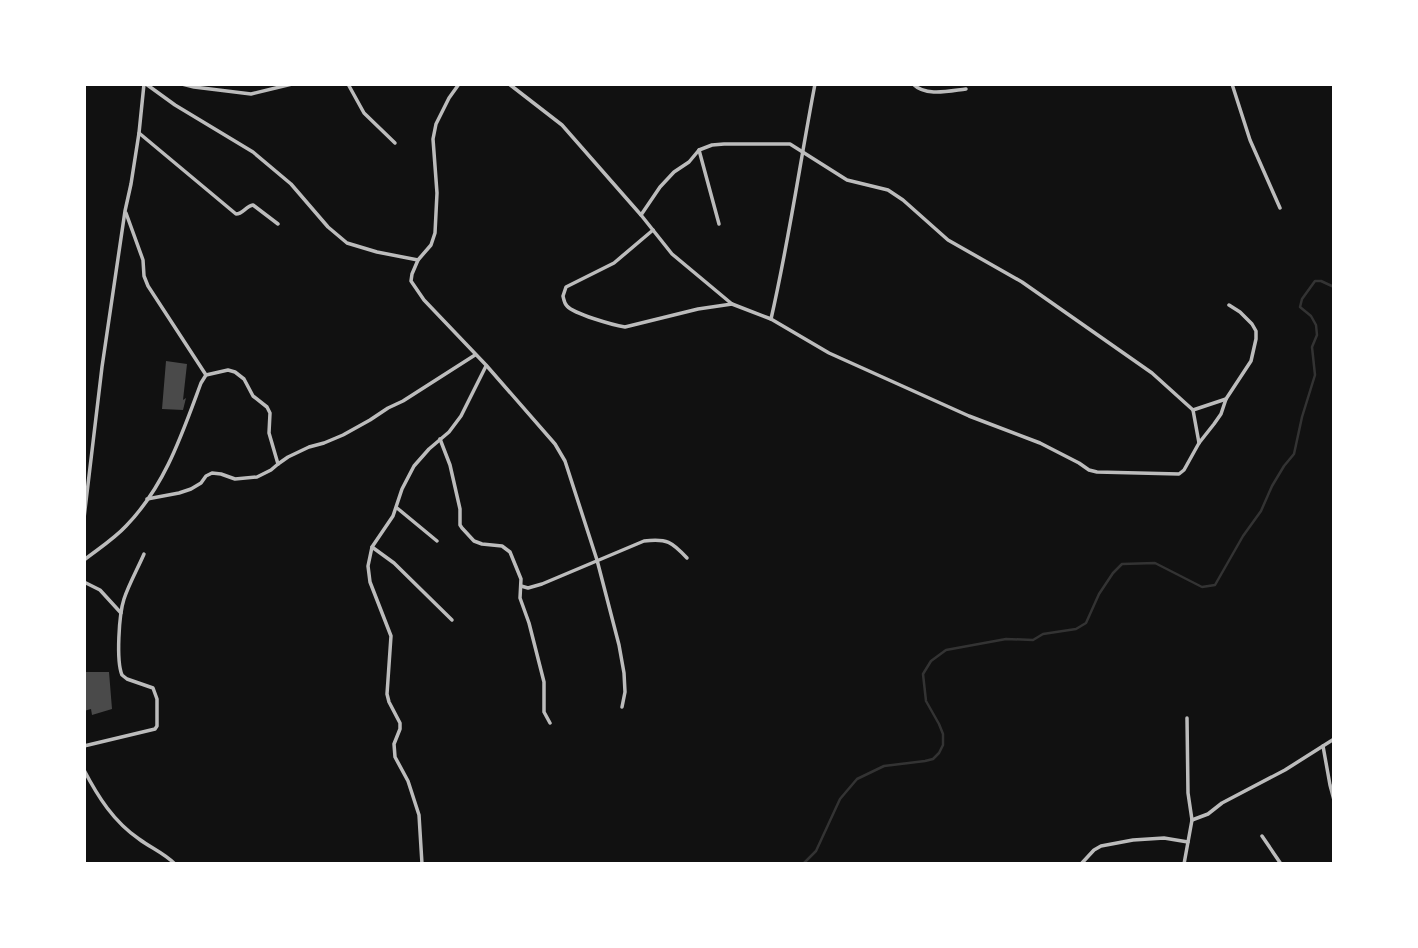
<svg xmlns="http://www.w3.org/2000/svg" width="1418" height="948" viewBox="0 0 1418 948" font-family="'PT Sans Narrow',sans-serif">
<rect width="100%" height="100%" fill="#111"/>
<g fill="none" stroke-linecap="round" stroke-linejoin="round">
<path stroke="#333" stroke-width="2.5" d="M 803,864 L 816,851 L 840,799 L 857,779 L 884,766 L 925,761 L 933,759 L 939,753 L 943,745 L 943,734 L 939,724 L 926,701 L 923,674 L 931,661 L 946,650 L 1006,639 L 1033,640 L 1043,634 L 1076,629 L 1086,623 L 1099,594 L 1113,573 L 1122,564 L 1155,563 L 1202,587 L 1215,585 L 1243,536 L 1261,511 L 1272,486 L 1284,466 L 1294,454 L 1302,417 L 1315,375 L 1312,347 L 1317,335 L 1316,325 L 1311,316 L 1300,307 L 1302,299 L 1315,281 L 1321,281 L 1334,287"/>
</g>
<g fill="#4a4a4a">
<path d="M 166,361 L 187,364 L 183,400 L 186,398 L 183,410 L 162,409 Z"/>
<path d="M 84,672 L 109,672 L 112,709 L 92,715 L 91,709 L 84,711 Z"/>
</g>
<g fill="none" stroke-linecap="round" stroke-linejoin="round">
<g stroke="#bcbcbc" stroke-width="3.5">
<path d="M 146,84 L 175,105 L 253,152 L 291,184 L 328,227 L 347,243 L 377,252 L 418,260"/>
<path d="M 182,84 L 194,87 L 251,94 L 292,84"/>
<path d="M 348,84 L 364,113 L 395,143"/>
<path d="M 459,84 L 449,98 L 436,124 L 433,139 L 437,193 L 435,233 L 431,245 L 418,260 L 412,274 L 411,281 L 424,300 L 486,365 L 555,444 L 565,461 L 597,560 L 619,645 L 624,673 L 625,692 L 622,707"/>
<path d="M 509,84 L 562,125 L 641,215 L 672,254 L 732,304 L 771,319 L 829,353 L 969,416 L 1040,443 L 1079,463 L 1089,470 L 1097,472 L 1179,474 L 1184,470 L 1199,443 L 1214,424 L 1221,414 L 1226,399 L 1251,361 L 1256,339 L 1256,331 L 1252,324 L 1240,312 L 1229,305"/>
<path d="M 913,84 C 926,97 949,91 966,89"/>
<path d="M 1232,84 L 1250,140 L 1280,208"/>
<path d="M 139,133 L 236,214 C 243,214 246,206 253,205 L 278,224"/>
<path d="M 699,150 L 719,224"/>
<path d="M 126,213 L 143,260 L 144,276 L 148,286 L 206,375"/>
<path d="M 641,215 L 660,187 L 674,172 L 689,162 L 699,150 L 712,145 L 724,144 L 790,144 L 847,180 L 888,190 L 903,200 L 948,240 L 1022,282 L 1152,373 L 1193,410 L 1199,443"/>
<path d="M 653,230 L 614,263 L 566,287 L 563,296 C 564,300 564,303 567,306 C 574,314 613,325 625,327 L 698,309 L 732,304"/>
<path d="M 771,319 C 789,241 800,162 815,84"/>
<path d="M 1193,410 L 1226,399"/>
<path d="M 440,439 L 450,465 L 460,509 L 460,525 L 462,528 L 474,541 L 482,544 L 502,546 L 510,552 L 521,579 L 520,598 L 529,623 L 544,682 L 544,712 L 550,723"/>
<path d="M 147,499 L 179,493 L 191,489 L 201,483 L 206,476 L 212,473 L 221,474 L 235,479 L 257,477 L 271,470 L 278,464 L 288,457 L 309,447 L 324,443 L 343,435 L 370,420 L 388,408 L 403,401 L 475,355"/>
<path d="M 397,508 L 437,541"/>
<path d="M 84,518 L 102,367 L 125,211 L 131,184 L 139,133 L 144,84"/>
<path d="M 372,547 L 394,563 L 452,620"/>
<path d="M 84,560 C 98,549 114,539 126,526 C 165,486 182,434 201,383 L 206,375 L 228,370 L 235,372 L 244,379 L 253,396 L 267,407 L 270,413 L 269,433 L 278,464"/>
<path d="M 84,582 L 100,590 L 121,613"/>
<path d="M 521,586 L 528,588 L 542,584 L 644,541 C 667,538 672,542 687,558"/>
<path d="M 84,746 L 155,729 L 157,726 L 157,699 L 153,688 L 127,679 L 122,675 C 116,661 119,614 124,599 C 129,584 138,568 144,554"/>
<path d="M 1323,746 L 1330,785 L 1334,800"/>
<path d="M 84,770 C 98,797 114,822 139,839 C 151,848 164,853 175,864"/>
<path d="M 1192,820 L 1208,814 L 1222,803 L 1285,770 L 1334,739"/>
<path d="M 1262,836 L 1281,864"/>
<path d="M 422,864 L 419,815 L 408,781 L 395,757 L 394,744 L 400,729 L 400,723 L 389,702 L 387,694 L 391,636 L 370,582 L 368,566 L 372,547 L 393,516 L 402,489 L 414,466 L 429,449 L 449,432 L 461,416 L 486,366"/>
<path d="M 1081,864 L 1094,850 L 1101,846 L 1133,840 L 1164,838 L 1188,842"/>
<path d="M 1184,864 L 1192,820 L 1188,793 L 1187,718"/>
</g>
</g>
<rect width="1418" height="948" fill="none" stroke="#ffffff" stroke-width="172"/>
</svg>
